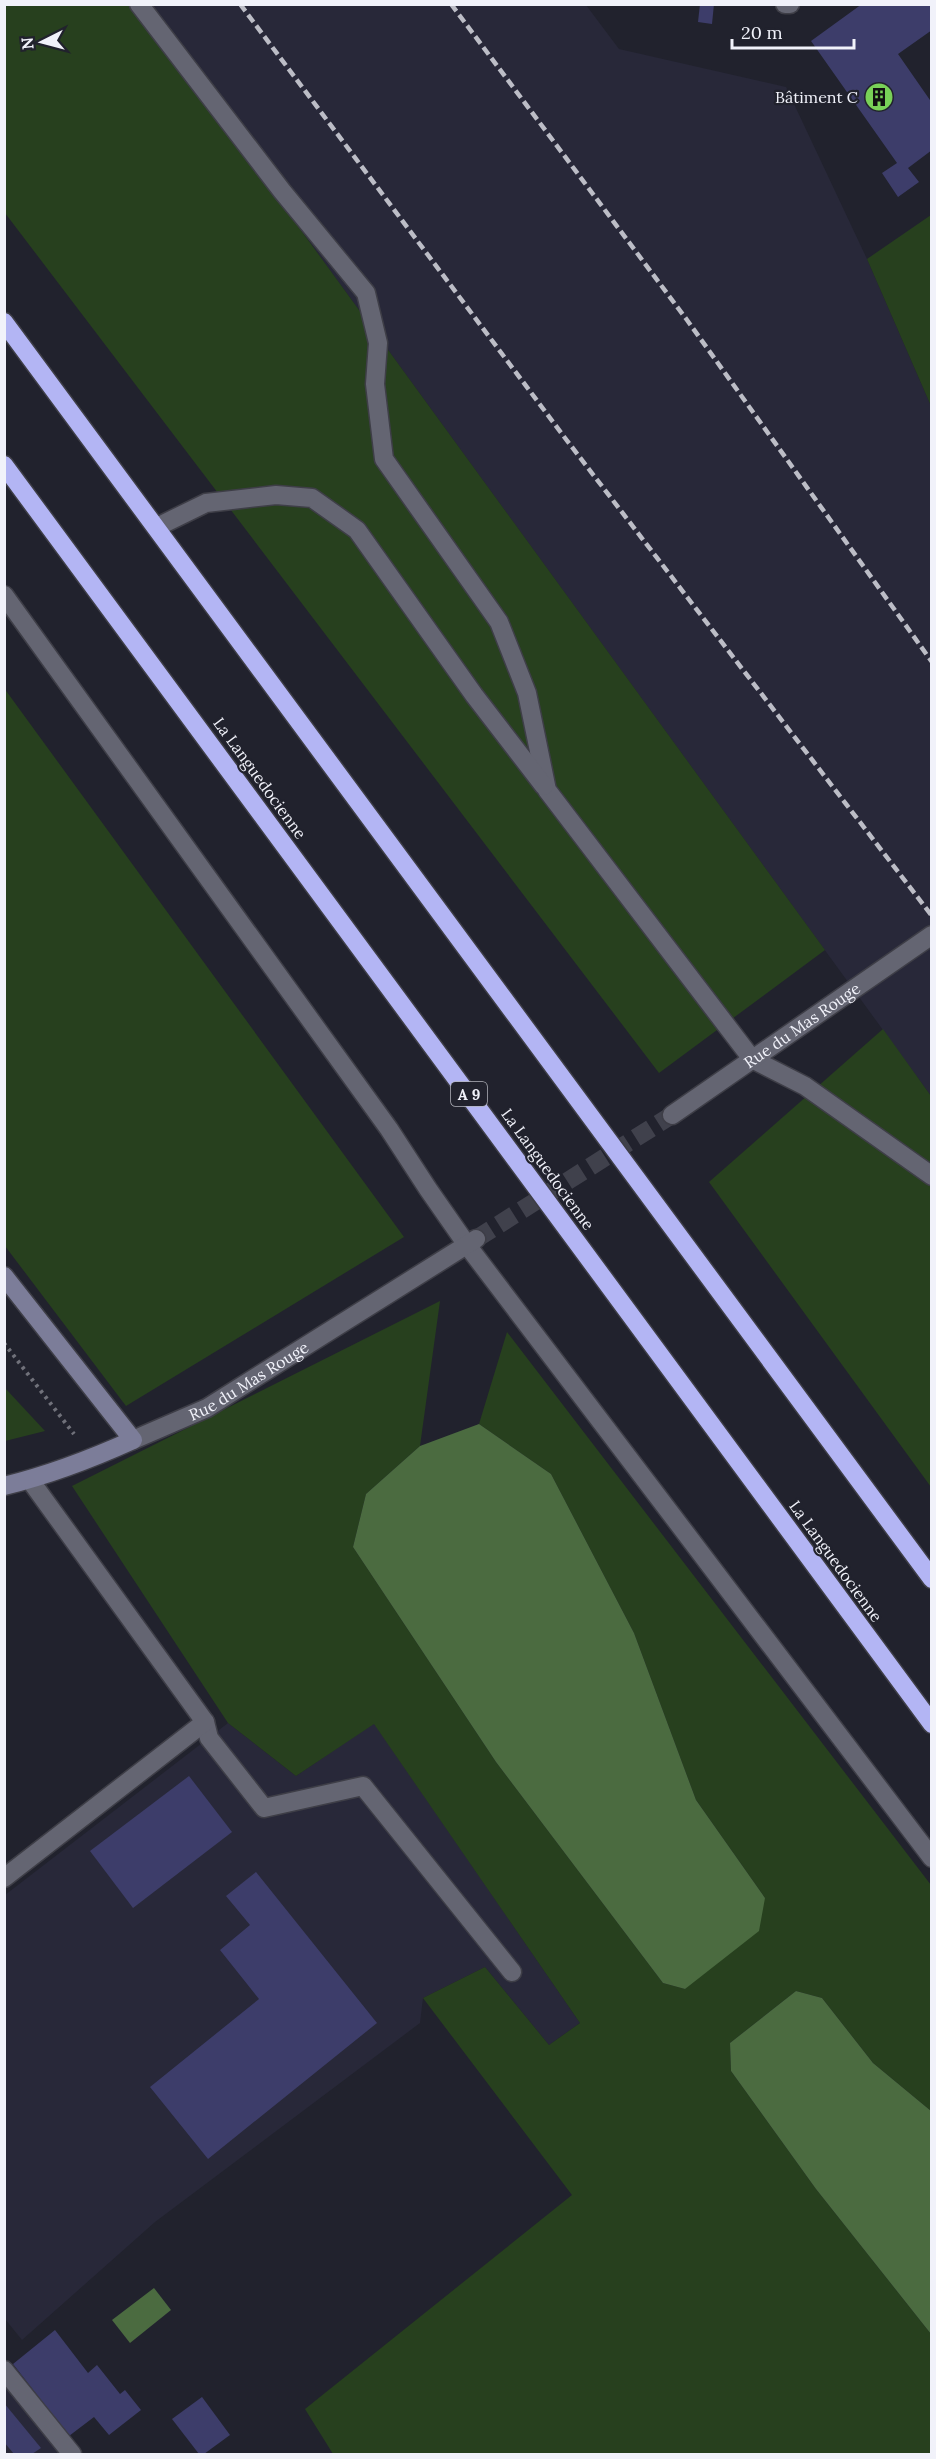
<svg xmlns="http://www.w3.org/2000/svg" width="936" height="2459" viewBox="0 0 936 2459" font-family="Lora,serif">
<rect width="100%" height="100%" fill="#21222d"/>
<g fill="#282839">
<path d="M 137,5 L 586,5 L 619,49 L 786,87 L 867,259 L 931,406 L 931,1096 Z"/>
<path d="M 228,1723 L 296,1776 L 374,1723 L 580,2023 L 549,2045 L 485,1967 L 423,1998 L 420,2023 L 155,2222 L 22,2340 L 5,2319 L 5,1895 Z"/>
<path d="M 5,2358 L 80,2454 L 5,2454 Z"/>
</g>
<g fill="#27401e">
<path d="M 5,5 L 137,5 L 825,950 L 659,1073 L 5,213 Z"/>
<path d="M 931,215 L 931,406 L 867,259 Z"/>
<path d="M 4,688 L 404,1237 L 126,1406 L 5,1246 Z"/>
<path d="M 883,1029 L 931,1096 L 931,1487 L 709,1182 Z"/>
<path d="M 440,1301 L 420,1446 L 366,1494 L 353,1547 L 496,1762 L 663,1983 L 685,1989 L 765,1898 L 696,1800 L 634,1633 L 551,1474 L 479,1424 L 507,1332 L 931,1885 L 931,2111 L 873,2063 L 822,1998 L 796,1991 L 730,2043 L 731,2071 L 816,2189 L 931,2334 L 931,2454 L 333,2454 L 305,2409 L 572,2195 L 423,1998 L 485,1967 L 549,2045 L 580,2023 L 374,1724 L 296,1776 L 228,1723 L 72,1486 Z"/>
<path d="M 5,1388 L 45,1431 L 5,1441 Z"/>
</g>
<g fill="#4b6b40">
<path d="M 479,1424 L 551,1474 L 634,1633 L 696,1800 L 765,1898 L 759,1931 L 685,1989 L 663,1983 L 496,1762 L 353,1547 L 366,1494 L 420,1446 Z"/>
<path d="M 796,1991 L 822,1998 L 873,2063 L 931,2111 L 931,2334 L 816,2189 L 731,2071 L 730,2043 Z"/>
<path d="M 154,2288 L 171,2310 L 130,2343 L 112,2320 Z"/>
</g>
<g fill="#3d3d6a">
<path d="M 700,4 L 714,4 L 712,24 L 698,22 Z"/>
<path d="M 862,4 L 932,4 L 932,30 L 898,54 L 932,103 L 932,150 L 908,168 L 919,182 L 898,197 L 882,173 L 897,163 L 811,41 Z"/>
<path d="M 189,1776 L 232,1832 L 133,1908 L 90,1851 Z"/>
<path d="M 256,1872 L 377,2023 L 208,2159 L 150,2087 L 259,1999 L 220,1950 L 250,1925 L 226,1896 Z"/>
<path d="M 55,2330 L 88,2373 L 97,2365 L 120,2394 L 125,2390 L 141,2410 L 109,2435 L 94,2417 L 69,2436 L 13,2364 Z"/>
<path d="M 202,2397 L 230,2435 L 204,2454 L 199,2454 L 172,2419 Z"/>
<path d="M 4,2403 L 41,2448 L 32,2454 L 14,2454 L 4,2442 Z"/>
</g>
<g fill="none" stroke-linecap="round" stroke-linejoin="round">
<path stroke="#40414c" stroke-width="18" stroke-dasharray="18 9" stroke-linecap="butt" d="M 476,1239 L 672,1115"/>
<g stroke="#3e3e47" stroke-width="21">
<g id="lane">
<path d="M 139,4 L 282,191 L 366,293 L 378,343 L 375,384 L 384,459 L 499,622 L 527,693 L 547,790 L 752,1059 L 805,1086 L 932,1176"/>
<path d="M 157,527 L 206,503 L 276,495 L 312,498 L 357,530 L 474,695 L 544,786"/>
<path d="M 4,595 L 389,1129 L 428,1189 L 467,1245 L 932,1858"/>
<path d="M 205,1722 L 209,1738 L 264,1808 L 363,1786 L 512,1972"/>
</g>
</g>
<g stroke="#3e3e47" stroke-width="21">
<g id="street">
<path d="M 785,4 L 790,4"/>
<path id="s1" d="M 672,1115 L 932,935"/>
<path id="s2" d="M 133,1440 L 207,1408 L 476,1239"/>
<path d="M 4,1878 L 205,1722 L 30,1480"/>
<path d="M 4,2370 L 72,2454"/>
</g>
</g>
<g stroke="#3e3e47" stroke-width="21">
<path id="secondary" d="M 4,1276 L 133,1440 C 91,1459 49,1475 4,1486"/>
</g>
<g stroke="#3e3e47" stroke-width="21">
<g id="highway">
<path d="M 4,322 L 932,1579"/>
<path d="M 4,465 L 932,1724"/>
</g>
</g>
<path stroke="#70717a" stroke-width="4" stroke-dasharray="3 4.5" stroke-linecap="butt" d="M 4,1343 L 74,1434"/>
<use href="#lane" stroke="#646572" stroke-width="18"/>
<use href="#street" stroke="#646572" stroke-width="18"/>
<use href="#secondary" stroke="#7c7d99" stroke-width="18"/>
<use href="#highway" stroke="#b3b5f4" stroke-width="18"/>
<g stroke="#bcbdc6" stroke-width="4.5" stroke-dasharray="9 4.5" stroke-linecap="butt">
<path d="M 240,4 L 565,438 L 932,916"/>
<path d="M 451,4 L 687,320 L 932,662"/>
</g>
</g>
<defs>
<g id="building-disc" transform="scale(1.5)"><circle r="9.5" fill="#79d158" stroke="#21222d"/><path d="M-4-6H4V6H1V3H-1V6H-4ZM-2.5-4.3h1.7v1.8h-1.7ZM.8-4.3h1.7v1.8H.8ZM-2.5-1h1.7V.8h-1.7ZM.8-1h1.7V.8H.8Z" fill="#111"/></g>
</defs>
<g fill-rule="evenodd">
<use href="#building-disc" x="879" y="97"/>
</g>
<g text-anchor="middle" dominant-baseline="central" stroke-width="4.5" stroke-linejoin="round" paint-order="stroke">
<rect fill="#21222d" stroke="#b3b4bc" stroke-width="1.5" x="451" y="1082" width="36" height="24" rx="4.5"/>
<g font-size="15" font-weight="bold" fill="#f1f2fa">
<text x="469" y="1094">A 9</text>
</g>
<g font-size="16" fill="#f1f2fa" stroke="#21222d" text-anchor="end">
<text x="858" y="97">Bâtiment C</text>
</g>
<g font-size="16" fill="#f1f2fa" stroke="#21222d">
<text transform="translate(260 778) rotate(54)">La Languedocienne</text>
<text stroke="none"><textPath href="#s1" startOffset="158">Rue du Mas Rouge</textPath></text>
<text transform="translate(548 1169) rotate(54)">La Languedocienne</text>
<text stroke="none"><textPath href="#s2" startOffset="130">Rue du Mas Rouge</textPath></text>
<text transform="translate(836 1561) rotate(54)">La Languedocienne</text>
</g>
</g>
<rect width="936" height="2459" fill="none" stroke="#f1f2fa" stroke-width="12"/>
<g transform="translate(42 42) rotate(264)" stroke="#21222d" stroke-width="4.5" paint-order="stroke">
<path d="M0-4.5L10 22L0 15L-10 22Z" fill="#f1f2fa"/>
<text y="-9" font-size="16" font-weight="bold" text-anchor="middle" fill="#f1f2fa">N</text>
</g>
<path d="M732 39v9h122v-9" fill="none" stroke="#f1f2fa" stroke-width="3"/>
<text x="741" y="39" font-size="18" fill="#f1f2fa" stroke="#21222d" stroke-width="4.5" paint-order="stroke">20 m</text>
</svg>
